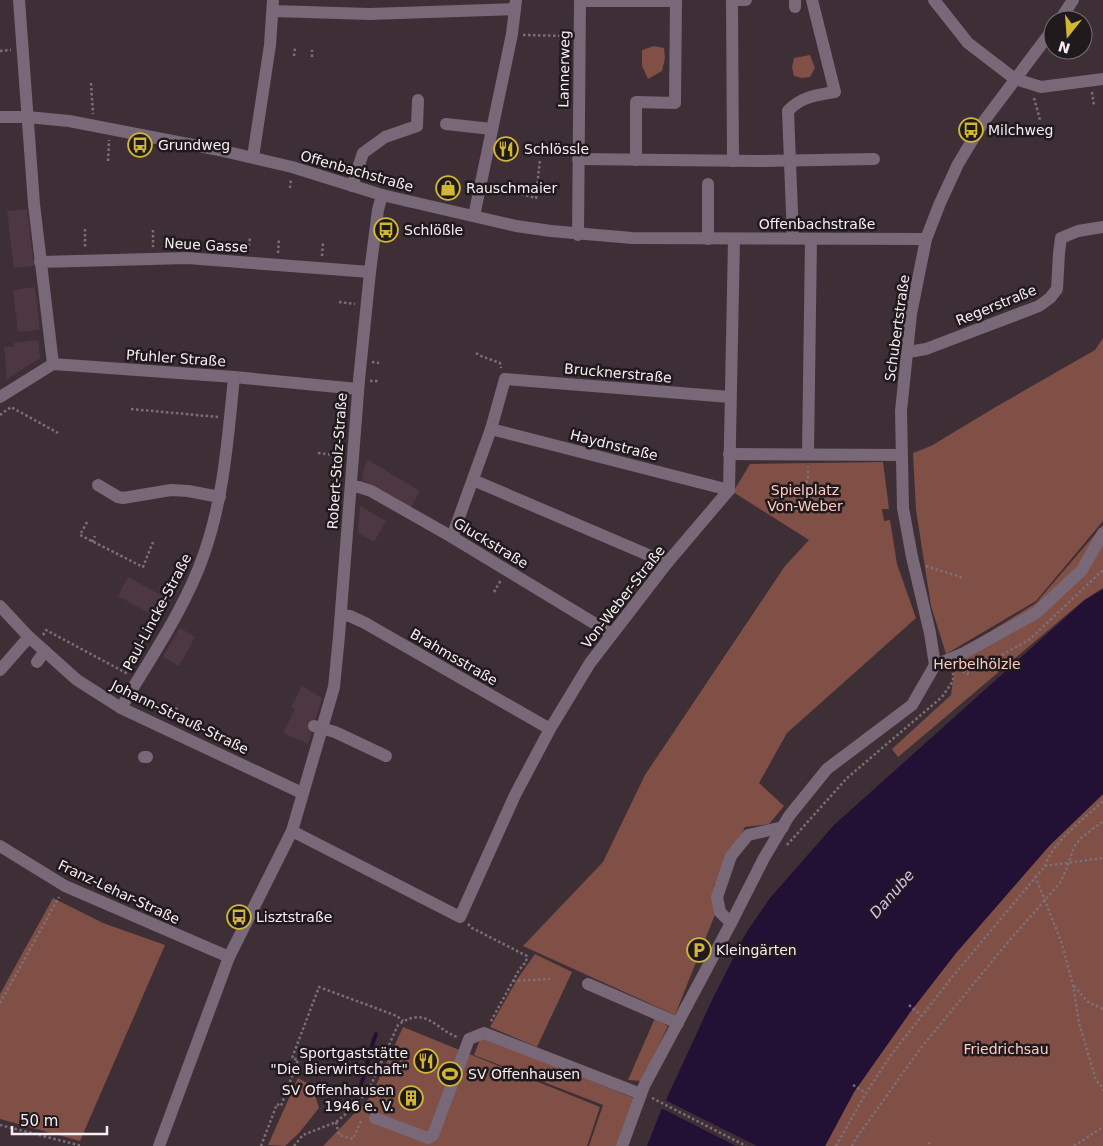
<svg xmlns="http://www.w3.org/2000/svg" width="1103" height="1146" viewBox="0 0 1103 1146" font-family="'DejaVu Sans',sans-serif">
<rect width="100%" height="100%" fill="#3e2f36"/>
<g fill="#4c3742">
<path d="M 27,209 L 34,266 L 14,268 L 7,211 Z"/>
<path d="M 35,287 L 40,330 L 18,332 L 13,290 Z"/>
<path d="M 38,340 L 40,358 L 7,379 L 4,347 L 14,347 L 14,343 Z"/>
<path d="M 368,460 L 420,491 L 411,507 L 362,480 L 364,468 Z"/>
<path d="M 360,506 L 386,521 L 374,542 L 358,533 Z"/>
<path d="M 128,577 L 170,600 L 160,619 L 118,596 Z"/>
<path d="M 180,628 L 195,637 L 179,666 L 163,657 Z"/>
<path d="M 302,686 L 322,698 L 308,744 L 283,733 L 295,709 L 291,707 Z"/>
</g>
<g fill="#804f46">
<path d="M 654,46 L 664,48 L 665,58 L 662,71 L 648,79 L 642,66 L 642,50 Z"/>
<path d="M 810,55 L 815,68 L 810,77 L 802,78 L 794,76 L 792,67 L 794,58 Z"/>
<path d="M 1103,338 L 1103,521 L 1036,601 L 946,654 L 931,606 L 916,510 L 913,453 L 931,446 L 994,408 L 1095,350 Z"/>
<path d="M 883,462 L 889,509 L 882,509 L 884,521 L 890,520 L 897,564 L 916,618 L 787,733 L 759,783 L 784,806 L 769,824 L 745,827 L 714,886 L 716,912 L 675,1015 L 523,946 L 603,862 L 645,775 L 785,566 L 809,540 L 733,492 L 750,464 Z"/>
<path d="M 1103,525 L 1103,588 L 1084,600 L 898,757 L 892,749 L 951,695 L 957,652 L 1036,603 Z"/>
<path d="M 1103,794 L 1103,1146 L 825,1146 L 854,1092 L 911,1011 L 956,953 L 1050,845 Z"/>
<path d="M 53,898 L 103,923 L 165,945 L 80,1141 L 0,1119 L 0,994 Z"/>
<path d="M 535,954 L 572,972 L 537,1047 L 490,1027 L 518,978 Z"/>
<path d="M 655,1018 L 668,1026 L 642,1081 L 628,1080 Z"/>
<path d="M 403,1027 L 600,1107 L 587,1146 L 323,1146 L 371,1096 Z"/>
<path d="M 481,1037 L 634,1098 L 616,1146 L 589,1146 L 603,1105 L 474,1055 Z"/>
<path d="M 298,1078 L 312,1086 L 319,1108 L 299,1133 L 285,1146 L 268,1145 Z"/>
</g>
<path fill="#231135" d="M 1103,589 L 1103,794 L 1050,845 L 956,953 L 911,1011 L 854,1092 L 825,1146 L 647,1146 L 660,1113 L 713,998 L 746,933 L 770,898 L 834,825 L 1085,600 Z"/>
<path fill="#3e2f36" d="M 663,1099 L 757,1146 L 736,1146 L 659,1107 Z"/>
<g fill="none" stroke-linecap="round" stroke-linejoin="round">
<path stroke="#231135" stroke-width="4" d="M 361,1084 C 368,1067 369,1051 376,1034"/>
<g stroke="#7d6f76" stroke-width="2.5" stroke-dasharray="2.5 2.5" stroke-linecap="butt">
<path d="M 523,35 L 567,36"/>
<path d="M 0,51 L 11,50"/>
<path d="M 294,56 L 295,48"/>
<path d="M 312,57 L 312,50"/>
<path d="M 91,83 L 93,114"/>
<path d="M 1092,92 L 1094,106"/>
<path d="M 1034,98 L 1040,120"/>
<path d="M 108,161 L 109,140"/>
<path d="M 492,187 L 536,198 L 540,159"/>
<path d="M 290,188 L 291,179"/>
<path d="M 85,229 L 85,249"/>
<path d="M 153,230 L 153,247"/>
<path d="M 218,248 L 219,238"/>
<path d="M 248,251 L 250,238"/>
<path d="M 278,253 L 279,239"/>
<path d="M 322,256 L 323,242"/>
<path d="M 339,302 L 355,304"/>
<path d="M 957,318 L 958,325"/>
<path d="M 476,353 L 481,356 L 500,363 L 501,368"/>
<path d="M 372,362 L 379,363"/>
<path d="M 370,381 L 378,381"/>
<path d="M 131,409 L 218,417"/>
<path d="M 0,415 L 11,407 L 58,433"/>
<path d="M 318,453 L 342,456"/>
<path d="M 796,511 L 808,478 L 808,467"/>
<path d="M 87,522 L 80,535 L 143,567 L 153,542"/>
<path d="M 92,542 L 95,536"/>
<path d="M 926,566 L 964,578"/>
<path d="M 494,592 L 501,580"/>
<path d="M 43,635 L 46,630 L 128,674"/>
<path d="M 958,669 L 967,674 L 1029,640 L 1103,570"/>
<path d="M 172,719 L 178,705"/>
<path d="M 208,736 L 214,723"/>
<path d="M 787,845 L 847,778 L 942,697 L 953,681 L 953,671"/>
<path d="M 1045,866 L 1103,858"/>
<path d="M 1035,876 L 1061,941 L 1073,985 L 1079,1023 L 1096,1080 L 1102,1087 L 1103,1091"/>
<path d="M 468,924 L 472,928 L 527,956 L 526,962 L 519,970 L 490,1023"/>
<path d="M 513,981 L 550,979"/>
<path d="M 1074,986 L 1088,1002 L 1103,1009"/>
<path d="M 0,1003 L 59,897"/>
<path d="M 909,1005 L 922,1016"/>
<path d="M 853,1085 L 866,1093"/>
<path d="M 652,1098 L 746,1146"/>
<path d="M 358,1104 L 367,1111"/>
<path d="M 336,1122 L 339,1135 L 353,1139 L 362,1119"/>
<path d="M 0,1125 L 82,1146"/>
<path d="M 929,1142 L 929,1146"/>
<path d="M 261,1146 L 277,1104 L 281,1106 L 298,1060 L 292,1058 L 319,987 L 397,1016 L 403,1021"/>
<path d="M 294,1146 L 303,1135 L 336,1122 L 358,1104 L 371,1085 L 398,1025 C 426,1005 435,1029 457,1037"/>
<path d="M 836,1146 L 866,1093 L 891,1055 L 953,976 L 1045,866 C 1053,841 1084,819 1103,801"/>
<path d="M 852,1146 L 855,1140 L 920,1049 L 1008,942 L 1060,883 L 1066,870 L 1074,847 L 1080,839 L 1103,821"/>
<path d="M 1074,1146 L 1103,1127"/>
</g>
<g stroke="#786878" stroke-width="12">
<path d="M 19,0 L 34,204 L 53,364"/>
<path d="M 934,0 L 968,43 L 1015,79 L 1041,87 L 1103,79"/>
<path d="M 795,7 L 795,0"/>
<path d="M 273,11 L 370,14 L 515,9"/>
<path d="M 1060,20 L 1073,0"/>
<path d="M 0,117 L 27,117 L 69,121 L 219,150 L 292,167 L 382,195 L 516,226 L 551,231 L 632,238 L 926,239"/>
<path d="M 446,124 L 492,129"/>
<path d="M 253,157 L 270,45 L 273,0"/>
<path d="M 578,159 L 757,161 L 874,159"/>
<path d="M 636,160 L 636,102 L 675,103 L 676,0"/>
<path d="M 733,161 L 732,0 L 746,0"/>
<path d="M 708,184 L 708,239"/>
<path d="M 352,186 L 363,153 L 385,137 L 417,126 L 418,100"/>
<path d="M 474,216 L 512,34 L 516,0"/>
<path d="M 578,235 L 580,1 L 676,1"/>
<path d="M 793,238 L 788,111 C 800,97 817,95 835,92 L 812,0"/>
<path d="M 40,262 L 187,258 L 370,272"/>
<path d="M 908,352 L 926,349 L 1039,306 L 1050,298 L 1057,289 L 1059,253 L 1061,238 L 1078,231 L 1103,227"/>
<path d="M 0,397 L 53,364 L 234,377 L 358,389"/>
<path d="M 491,429 L 729,490"/>
<path d="M 729,454 L 901,455"/>
<path d="M 808,454 L 811,239"/>
<path d="M 473,480 L 667,563"/>
<path d="M 98,485 L 118,497 L 123,498 L 171,490 L 188,491 L 220,497"/>
<path d="M 351,487 L 359,487 L 371,491 L 452,537 L 612,634"/>
<path d="M 452,537 L 491,429 L 505,379 L 730,397"/>
<path d="M 0,606 L 29,637 L 77,680 L 121,708 L 302,793"/>
<path d="M 341,615 L 350,616 L 365,623 L 550,729"/>
<path d="M 37,662 L 45,651"/>
<path d="M 935,665 L 930,633 L 912,557 L 903,508 L 901,411 L 911,314 L 926,239 L 940,203 L 958,164 L 984,121 L 1053,29"/>
<path d="M 935,665 L 964,653 L 1036,613 L 1082,570 L 1103,533"/>
<path d="M 0,670 L 29,637"/>
<path d="M 121,708 C 149,660 186,607 204,554 C 224,497 228,437 234,377"/>
<path d="M 314,726 L 335,732 L 386,756"/>
<path d="M 144,757 L 147,757"/>
<path d="M 292,831 L 460,917 L 515,795 L 550,729 L 590,663 L 667,563 L 729,490 L 734,239"/>
<path d="M 0,846 L 65,886 L 229,957"/>
<path d="M 731,923 L 720,912 L 717,897 L 731,856 L 748,835 L 783,827"/>
<path d="M 588,984 L 678,1023"/>
<path d="M 375,1118 L 428,1138 L 433,1135 L 469,1039 L 484,1033 L 641,1094"/>
<path d="M 159,1146 L 229,957 L 292,831 L 334,687 L 339,636 L 359,380 L 370,272 L 378,210 L 382,195"/>
<path d="M 622,1146 L 644,1086 L 731,923 L 764,858 L 789,816 L 827,769 L 912,705 L 935,665"/>
</g>
</g>
<defs>
<g id="bus-ring" transform="scale(1.25)"><circle r="9.5" fill="#201a1d" stroke="#d2b735" stroke-width="1.5"/><path d="M-5-6H5V4H4V6H2V4H-2V6H-4V4H-5ZM-3.5-4V0h7V-4ZM-3.5 1.2v1.5H-2V1.2ZM2 1.2v1.5H3.5V1.2Z" fill="#d2b735"/></g>
<g id="restaurant-ring" transform="scale(1.25)"><circle r="9.5" fill="#201a1d" stroke="#d2b735" stroke-width="1.5"/><path d="M-5-6h1v4h1v-4h1v4h1v-4h1v5L-1.5 .5V6h-2V.5L-5-1ZM5-6V6H3V1.5H1.5Q1.5-4 5-6Z" fill="#d2b735"/></g>
<g id="shop-ring" transform="scale(1.25)"><circle r="9.5" fill="#201a1d" stroke="#d2b735" stroke-width="1.5"/><path d="M-5-2.5h2.3a2.7 3.5 0 0 1 5.4 0H5L5.5 6h-11ZM-1.5-2.5h3a1.5 2.3 0 0 0-3 0Z" fill="#d2b735"/></g>
<g id="parking-ring" transform="scale(1.25)"><circle r="9.5" fill="#201a1d" stroke="#d2b735" stroke-width="1.5"/><path d="M-3.5-5.5H1a3.5 3.5 0 0 1 0 7H-1V5.5H-3.5ZM-1-3.4V-.6H.8a1.4 1.4 0 0 0 0-2.8Z" fill="#d2b735"/></g>
<g id="stadium-ring" transform="scale(1.25)"><circle r="9.5" fill="#201a1d" stroke="#d2b735" stroke-width="1.5"/><path d="M0-5a6.5 5 0 1 0 0 10a6.5 5 0 1 0 0-10ZM-3.5-1.8h7v3.6h-7Z" fill="#d2b735"/></g>
<g id="building-ring" transform="scale(1.25)"><circle r="9.5" fill="#201a1d" stroke="#d2b735" stroke-width="1.5"/><path d="M-4-6H4V6H1V3H-1V6H-4ZM-2.5-4.3h1.7v1.8h-1.7ZM.8-4.3h1.7v1.8H.8ZM-2.5-1h1.7V.8h-1.7ZM.8-1h1.7V.8H.8Z" fill="#d2b735"/></g>
</defs>
<g fill-rule="evenodd">
<use href="#bus-ring" x="971" y="130"/>
<use href="#bus-ring" x="140" y="145"/>
<use href="#restaurant-ring" x="506" y="149"/>
<use href="#shop-ring" x="448" y="188"/>
<use href="#bus-ring" x="386" y="230"/>
<use href="#bus-ring" x="239" y="917"/>
<use href="#parking-ring" x="699" y="950"/>
<use href="#restaurant-ring" x="426" y="1061"/>
<use href="#stadium-ring" x="450" y="1074"/>
<use href="#building-ring" x="411" y="1098"/>
</g>
<g text-anchor="middle" dominant-baseline="central" stroke-width="5" stroke-linejoin="round" paint-order="stroke">
<g font-size="14" fill="#f7edf2" stroke="#201a1d">
<text transform="translate(564 69) rotate(-89)">Lannerweg</text>
<text transform="translate(357 171) rotate(16)">Offenbachstraße</text>
<text x="817" y="224">Offenbachstraße</text>
<text transform="translate(206 245) rotate(3)">Neue Gasse</text>
<text transform="translate(996 305) rotate(-22)">Regerstraße</text>
<text transform="translate(897 328) rotate(-82)">Schubertstraße</text>
<text transform="translate(176 358) rotate(4)">Pfuhler Straße</text>
<text transform="translate(618 373) rotate(5)">Brucknerstraße</text>
<text transform="translate(614 445) rotate(14)">Haydnstraße</text>
<text transform="translate(337 461) rotate(-86)">Robert-Stolz-Straße</text>
<text transform="translate(491 543) rotate(31)">Gluckstraße</text>
<text transform="translate(623 597) rotate(-52)">Von-Weber-Straße</text>
<text transform="translate(157 612) rotate(-62)">Paul-Lincke-Straße</text>
<text transform="translate(454 657) rotate(30)">Brahmsstraße</text>
<text transform="translate(180 717) rotate(26)">Johann-Strauß-Straße</text>
<text transform="translate(119 892) rotate(25)">Franz-Lehar-Straße</text>
</g>
<g font-size="14" fill="#f7edf2" stroke="#201a1d" text-anchor="start">
<text x="988" y="130">Milchweg</text>
<text x="158" y="145">Grundweg</text>
<text x="524" y="149">Schlössle</text>
<text x="466" y="188">Rauschmaier</text>
<text x="404" y="230">Schlößle</text>
<text x="256" y="917">Lisztstraße</text>
<text x="716" y="950">Kleingärten</text>
<text x="408" y="1053" text-anchor="end">Sportgaststätte<tspan x="408" dy="16">"Die Bierwirtschaft"</tspan></text>
<text x="468" y="1074">SV Offenhausen</text>
<text x="394" y="1090" text-anchor="end">SV Offenhausen<tspan x="394" dy="16">1946 e. V.</tspan></text>
</g>
<g font-size="14" fill="#fdcbc1" stroke="#201a1d">
<text x="805" y="490">Spielplatz<tspan x="805" dy="16">Von-Weber</tspan></text>
<text x="977" y="664">Herbelhölzle</text>
<text x="1006" y="1049">Friedrichsau</text>
</g>
<g font-size="15" font-style="italic" fill="#d6bef5" stroke="#201a1d">
<text transform="translate(892 894) rotate(-49)">Danube</text>
</g>
</g>
<g transform="translate(1068 35) rotate(197)"><circle r="24" fill="#201a1d" stroke="#766e72"/>
<path d="M0-4L9 19L0 12L-9 19Z" fill="#d2b735"/>
<text y="-8" font-size="14" font-weight="bold" text-anchor="middle" fill="#f7edf2">N</text>
</g>
<path d="M12 1126v8h95v-8" fill="none" stroke="#f7edf2" stroke-width="2.5"/>
<text x="20" y="1126" font-size="15" fill="#f7edf2" stroke="#201a1d" stroke-width="4" paint-order="stroke">50 m</text>
</svg>
